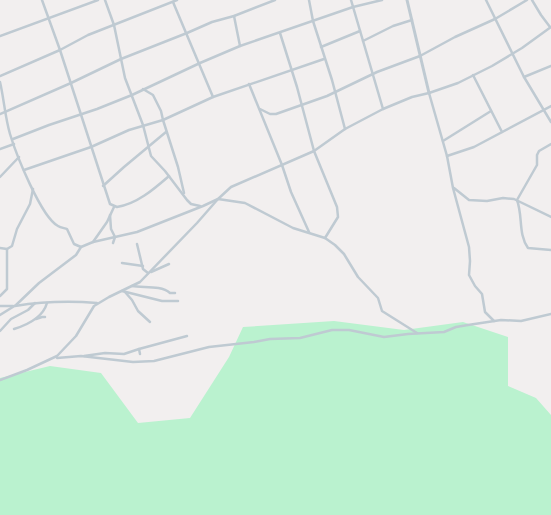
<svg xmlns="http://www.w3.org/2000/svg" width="551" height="515" viewBox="0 0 551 515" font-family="Signika,sans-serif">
<rect width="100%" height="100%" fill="#f2efef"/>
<path fill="#baf2cf" d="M 334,321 L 404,330 L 463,322 L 508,337 L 508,386 L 536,398 L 551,415 L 551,515 L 0,515 L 0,378 L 50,366 L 101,373 L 138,423 L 190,418 L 229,357 L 243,327 Z"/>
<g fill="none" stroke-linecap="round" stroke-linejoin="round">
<g stroke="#bfcad2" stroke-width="2.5">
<path d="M 42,0 L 60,50 L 110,204 L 117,207 C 137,204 154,189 169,176"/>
<path d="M 105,0 L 114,25 L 125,78 L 143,125 L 151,156 L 165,171 L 187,200 L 191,204 L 200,206"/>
<path d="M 309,0 L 313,21 L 332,80 L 345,129"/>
<path d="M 351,0 L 383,109"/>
<path d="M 486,0 L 524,77 L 551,122"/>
<path d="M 532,0 L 541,15 L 550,27"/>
<path d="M 173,2 L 213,97"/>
<path d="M 234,16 L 240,46"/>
<path d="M 280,33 L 297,87 L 314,151 L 337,207 L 338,217 L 325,238"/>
<path d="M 0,36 L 98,0"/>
<path d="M 363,41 L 393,26 L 412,20"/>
<path d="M 321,47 L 360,31"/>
<path d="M 473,75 L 502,132"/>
<path d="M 0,76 L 60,50 L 88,35 L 177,0"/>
<path d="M 524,77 L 551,66"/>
<path d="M 0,82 C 4,99 5,117 10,134 C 16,154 41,217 58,226 C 61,228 65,228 67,229 L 74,244 L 81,247"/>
<path d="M 249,84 L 282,165 L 291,192 L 309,232"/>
<path d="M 143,89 L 153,95 L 161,111 L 163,120 L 178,167 L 184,193"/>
<path d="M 429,93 L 447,156 L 453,188 L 469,247 L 470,261 L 469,275 L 475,286 L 482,294 L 485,312 L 494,321"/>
<path d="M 260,109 L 270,114 L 276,114 L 327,96 L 377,72 L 420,56 L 455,37 L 495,19 L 527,0"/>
<path d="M 0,114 L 71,83 L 121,59 L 187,33 L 212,22 L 234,16 L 275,0"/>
<path d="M 13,139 L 49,125 L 97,109 L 132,95 L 200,63 L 240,46 L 353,7 L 382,0"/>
<path d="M 443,141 L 491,111"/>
<path d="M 551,144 L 539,151 L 537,155 L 537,165 L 517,200 C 523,216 518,234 528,248 L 551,250"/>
<path d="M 0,149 L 14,144"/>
<path d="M 447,156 L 474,147 L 551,106"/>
<path d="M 24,170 L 91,147 L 129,130 L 163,120 L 213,97 L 324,59"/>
<path d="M 0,177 L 19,157"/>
<path d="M 103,186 L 124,167 L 166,132"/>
<path d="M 454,188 L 469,200 L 487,201 L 503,198 L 514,199 L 551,217"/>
<path d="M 110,215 L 111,229 L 115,237 L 113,243"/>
<path d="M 93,242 L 107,222 L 114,207"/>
<path d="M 137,244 L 143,269 L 148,273"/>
<path d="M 0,248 L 7,249 L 12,246 L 17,229 L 30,204 L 33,189"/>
<path d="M 122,263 L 143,266"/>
<path d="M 151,272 L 169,264"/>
<path d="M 132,286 C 144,288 161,285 170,293 L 175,293"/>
<path d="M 122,291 L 162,301 L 178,301"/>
<path d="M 125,292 L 132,300 L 138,311 L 150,322"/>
<path d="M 0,296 L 7,289 L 7,249"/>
<path d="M 0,306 L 13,306"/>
<path d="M 15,306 C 40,302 72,301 97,303"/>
<path d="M 0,315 L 16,305 L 39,283 L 76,255 L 81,247 L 93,242 L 137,232 L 203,206 L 218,199 L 231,187 L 314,151 L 345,129 L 383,109 L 412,97 L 429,93 L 458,83 L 492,66 L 522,48 L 551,27"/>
<path d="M 36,319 L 42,317 L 45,317"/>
<path d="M 14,329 C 27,325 43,317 47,303"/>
<path d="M 0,331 L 11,319 L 28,310 L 35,303"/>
<path d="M 140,354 L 139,349 L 187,336"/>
<path d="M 84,356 L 105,353 L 124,354 L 139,349"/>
<path d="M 57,358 L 81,356 L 133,362 L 154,361 L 209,347 L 254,342 L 270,339 L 300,338 L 332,330 L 349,330 L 384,337 L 408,334 L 444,332 L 456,327 L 468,325 L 501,320 L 521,321 L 551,314"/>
<path d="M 0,380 L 27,370 L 57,356 L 76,336 L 94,306 L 109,297 L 140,282 L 197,223 L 218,199 L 245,203 L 293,228 L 325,238 L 335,245 L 344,254 L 358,277 L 378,298 L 382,311 L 417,333"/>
</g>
<path stroke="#bfcad2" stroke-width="3" d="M 407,0 L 429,93"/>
</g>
</svg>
